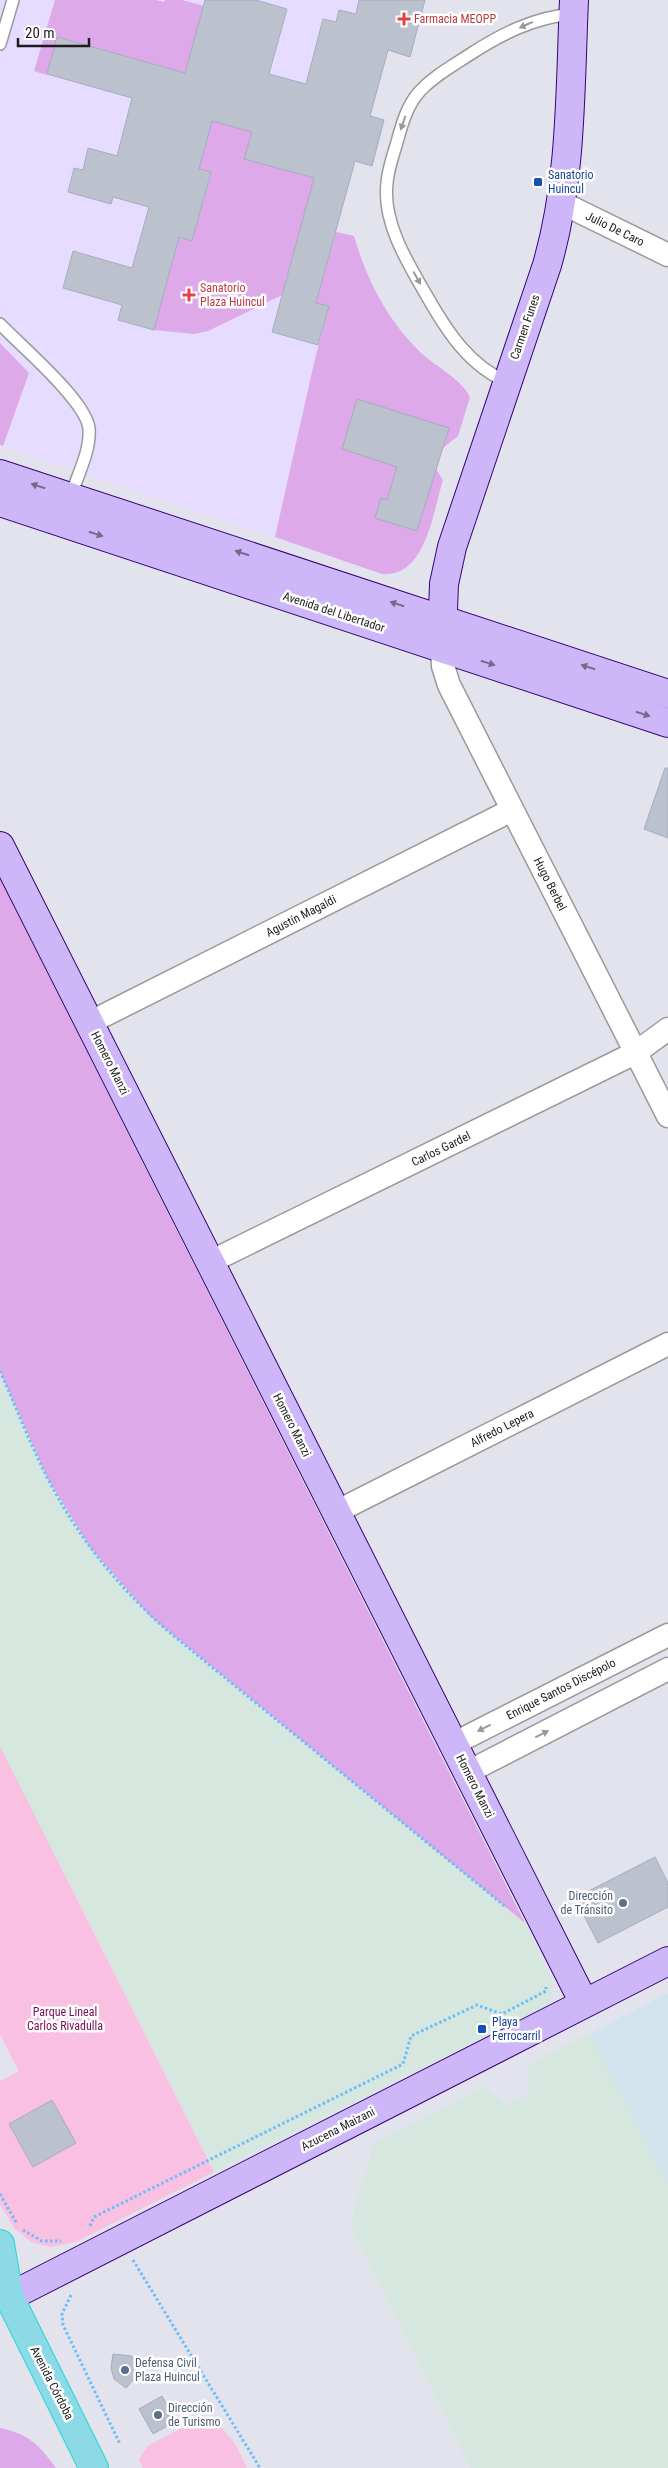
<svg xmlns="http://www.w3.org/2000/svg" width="668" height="2468" viewBox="0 0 668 2468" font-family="'Roboto Condensed',sans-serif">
<rect width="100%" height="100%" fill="#e3e3ee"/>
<path fill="#d2e5ef" d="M 668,1993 L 668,2185 L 590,2033 Z"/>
<g fill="#d5e7de">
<path d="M 0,1371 L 48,1479 L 78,1529 L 119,1582 L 169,1632 L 525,1923 L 552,1981 L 552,1996 L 547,2005 L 214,2172 L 0,1746 Z"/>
<path d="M 590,2033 L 668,2185 L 668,2468 L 471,2468 L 350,2225 L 374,2143 L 484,2087 L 507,2105 L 529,2093 L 528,2065 Z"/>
</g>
<path fill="#e6dcff" d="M 0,0 L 425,0 L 410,57 L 388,51 L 370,116 L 384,120 L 372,166 L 355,162 L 336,232 L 354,236 L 372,286 L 395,325 L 427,358 L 464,386 L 470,397 L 458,436 L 443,448 L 436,469 L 443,480 L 422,548 L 409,566 L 396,573 L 382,574 L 0,445 Z"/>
<g fill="#dda9e9">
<path d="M 55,0 L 156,0 L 164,2 L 165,0 L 182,0 L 204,6 L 185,73 L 57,37 L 47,75 L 34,71 Z"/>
<path d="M 212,121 L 252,132 L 245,159 L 288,171 L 296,144 L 322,151 L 282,295 L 208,331 L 194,334 L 154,330 L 179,237 L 192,241 L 211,173 L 199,169 Z"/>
<path d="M 336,232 L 354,236 C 367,281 388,321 422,354 C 438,368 460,378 470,397 L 458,436 L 443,448 L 436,469 L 443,480 C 433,511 426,578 382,574 L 275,537 L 314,363 L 329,306 L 316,303 Z"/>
<path d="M 0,343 L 29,373 L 3,446 L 0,445 Z"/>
<path d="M 0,879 L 525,1923 L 150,1616 L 90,1547 L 48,1479 L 0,1371 Z"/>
<path d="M 0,2428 C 29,2434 39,2445 56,2468 L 0,2468 Z"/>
</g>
<g fill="#f9c0e2" fill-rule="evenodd">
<path d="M 0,1746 L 214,2172 L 76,2242 L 50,2247 L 31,2242 L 14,2228 L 0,2204 L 0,2081 L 19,2071 L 0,2035 ZM 52,2100 L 75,2143 L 33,2167 L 9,2124 Z"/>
<path d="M 214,2419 L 236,2445 L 247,2468 L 143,2468 L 139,2459 L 149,2445 L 190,2424 Z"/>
</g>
<g fill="#bcc1ce" stroke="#a6acc0">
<path d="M 205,0 L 256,0 L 287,9 L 269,74 L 306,84 L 323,19 L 336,22 L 339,10 L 356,14 L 359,0 L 425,0 L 410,57 L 388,50 L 370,116 L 384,120 L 372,166 L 355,161 L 316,303 L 329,306 L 318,345 L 272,332 L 314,178 L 244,159 L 252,132 L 212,121 L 199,169 L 211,172 L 192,241 L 179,237 L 154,330 L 118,320 L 122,305 L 63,288 L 73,251 L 132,268 L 149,207 L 113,197 L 111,204 L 68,192 L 74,168 L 83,170 L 88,148 L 117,156 L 132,98 L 47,74 L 57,37 L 185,73 Z"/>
<path d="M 357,399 L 449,428 L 417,531 L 375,518 L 381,498 L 387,500 L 397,467 L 342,449 Z"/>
<path d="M 665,768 L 668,768 L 668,838 L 644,829 Z"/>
<path d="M 655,1857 L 668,1883 L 668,1907 L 598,1943 L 575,1898 Z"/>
<path d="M 52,2100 L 76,2143 L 33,2167 L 9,2124 Z"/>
<path d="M 113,2354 L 132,2356 L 139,2373 L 126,2388 L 114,2379 L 111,2368 Z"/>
<path d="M 162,2396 L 176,2421 L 153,2434 L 139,2409 Z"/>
</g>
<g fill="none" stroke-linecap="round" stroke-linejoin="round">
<g stroke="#9a9a9a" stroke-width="14">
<g id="lane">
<path d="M 0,44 L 13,0"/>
<path d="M 0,324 C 21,346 85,400 89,428 C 91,451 77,476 70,498"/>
<path d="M 507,382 C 470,366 448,333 428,298 C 409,265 382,223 387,183 C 388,169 393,156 397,142 C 402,124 407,105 420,91 C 434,76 452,66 469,55 C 501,34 535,17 573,14"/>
</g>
</g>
<g stroke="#9a9a9a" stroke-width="25">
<g id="street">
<path d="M 562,203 L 668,255"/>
<path d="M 442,648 L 443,666 L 449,685 L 668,1116"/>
<path d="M 89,1023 L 512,810"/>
<path d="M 210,1262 L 635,1053 L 668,1029"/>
<path d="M 336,1512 L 668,1344"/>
<path d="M 453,1744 L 668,1635"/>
<path d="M 468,1772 L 668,1669"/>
</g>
</g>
<g stroke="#330673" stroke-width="30">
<g id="secondary">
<path d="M 0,474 L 668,694"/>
<path d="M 0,502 L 668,723"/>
<path d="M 442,636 L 444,584 L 452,547 L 547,265 C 572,179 570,89 574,0"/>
<path d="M 0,846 L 584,2003"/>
<path d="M 9,2297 L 668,1961"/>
</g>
</g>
<g stroke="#25d7d1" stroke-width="30">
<g id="highway">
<path d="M 0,2244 L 9,2297"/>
<path d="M 0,2285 L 9,2297 L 94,2468"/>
</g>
</g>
<g stroke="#6abef9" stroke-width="3" stroke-dasharray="2.5 2.5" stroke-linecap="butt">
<path d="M 0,1371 C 16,1407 30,1444 48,1479 C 78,1538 120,1589 169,1632 L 506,1907"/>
<path d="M 0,2194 L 17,2224"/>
<path d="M 90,2226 L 94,2217 L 403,2064 L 411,2036 L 477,2005 L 502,2014 L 546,1991 L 546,1987"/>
<path d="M 23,2230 L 42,2241 L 61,2241"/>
<path d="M 133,2260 L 260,2468"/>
<path d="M 71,2295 L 62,2314 L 63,2325 L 120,2444"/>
</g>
<use href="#lane" stroke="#fff" stroke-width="11"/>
<use href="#street" stroke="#fff" stroke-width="22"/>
<use href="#secondary" stroke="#ceb7f9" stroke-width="28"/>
<use href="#highway" stroke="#8bdae6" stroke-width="28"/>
</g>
<defs><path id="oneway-solid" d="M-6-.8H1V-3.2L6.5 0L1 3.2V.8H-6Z" transform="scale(1.25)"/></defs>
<g fill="#999">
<use href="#oneway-solid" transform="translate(526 25) rotate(156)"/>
<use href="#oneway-solid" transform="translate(403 123) rotate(109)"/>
<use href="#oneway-solid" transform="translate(417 278) rotate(61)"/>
<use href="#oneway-solid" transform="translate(484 1728) rotate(153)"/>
<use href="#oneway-solid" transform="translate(542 1734) rotate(-27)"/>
</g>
<g fill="#766a8b">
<use href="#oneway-solid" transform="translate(38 486) rotate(-162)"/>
<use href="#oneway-solid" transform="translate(96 534) rotate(18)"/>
<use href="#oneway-solid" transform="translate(242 553) rotate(-162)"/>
<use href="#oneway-solid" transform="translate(397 604) rotate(-162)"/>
<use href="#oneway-solid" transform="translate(488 663) rotate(18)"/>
<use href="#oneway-solid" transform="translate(588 667) rotate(-162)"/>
<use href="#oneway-solid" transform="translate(643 714) rotate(18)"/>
</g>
<g fill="#e0444e" stroke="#fff" stroke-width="2">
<path d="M401.5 11.5h5v5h5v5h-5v5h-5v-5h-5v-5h5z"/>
<path d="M186.5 287.5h5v5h5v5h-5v5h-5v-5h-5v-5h5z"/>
</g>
<g fill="#1a4fb4" stroke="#fff" stroke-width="2">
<rect x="533" y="177" width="10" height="10" rx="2.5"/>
<rect x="477" y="2024" width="10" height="10" rx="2.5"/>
</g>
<g fill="#5c6f8a" stroke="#fff" stroke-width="2">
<circle cx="623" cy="1903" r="5"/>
<circle cx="125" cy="2370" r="5"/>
<circle cx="158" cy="2415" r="5"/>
</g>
<g text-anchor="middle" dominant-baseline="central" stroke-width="5" stroke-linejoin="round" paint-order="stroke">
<g font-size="12" fill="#be3a42" stroke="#fff" text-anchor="start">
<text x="414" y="19">Farmacia MEOPP</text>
<text x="200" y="288">Sanatorio<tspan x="200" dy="14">Plaza Huincul</tspan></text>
</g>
<g font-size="12" fill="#164399" stroke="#fff" text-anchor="start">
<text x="548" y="175">Sanatorio<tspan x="548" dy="14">Huincul</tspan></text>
<text x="492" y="2022">Playa<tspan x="492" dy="14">Ferrocarril</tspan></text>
</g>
<g font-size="12" fill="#1d1d1d" stroke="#fff">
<text transform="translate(615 229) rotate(26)">Julio De Caro</text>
<text transform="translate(525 327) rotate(-71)">Carmen Funes</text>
<text transform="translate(334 612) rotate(18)">Avenida del Libertador</text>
<text transform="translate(550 884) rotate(63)">Hugo Berbel</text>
<text transform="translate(301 916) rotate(-27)">Agustín Magaldi</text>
<text transform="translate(110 1063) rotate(63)">Homero Manzi</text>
<text transform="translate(441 1149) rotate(-26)">Carlos Gardel</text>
<text transform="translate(292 1425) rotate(63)">Homero Manzi</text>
<text transform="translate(502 1428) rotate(-27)">Alfredo Lepera</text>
<text transform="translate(561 1689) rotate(-27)">Enrique Santos Discépolo</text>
<text transform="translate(475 1786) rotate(63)">Homero Manzi</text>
<text transform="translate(338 2129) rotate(-27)">Azucena Maizani</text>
<text transform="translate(52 2383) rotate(63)">Avenida Córdoba</text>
</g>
<g font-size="12" fill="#4e5e75" stroke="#fff" text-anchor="start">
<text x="613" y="1896" text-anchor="end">Dirección<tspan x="613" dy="14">de Tránsito</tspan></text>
<text x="135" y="2363">Defensa Civil<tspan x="135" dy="14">Plaza Huincul</tspan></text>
<text x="168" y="2408">Dirección<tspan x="168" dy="14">de Turismo</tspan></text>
</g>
<g font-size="12" fill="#7a0c4f" stroke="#fff">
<text x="65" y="2012">Parque Lineal<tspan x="65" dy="14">Carlos Rivadulla</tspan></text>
</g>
</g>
<path d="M18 38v8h71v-8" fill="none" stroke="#1d1d1d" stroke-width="2.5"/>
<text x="25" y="38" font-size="15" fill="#1d1d1d" stroke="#ffffff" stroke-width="4" paint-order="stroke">20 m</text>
</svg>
